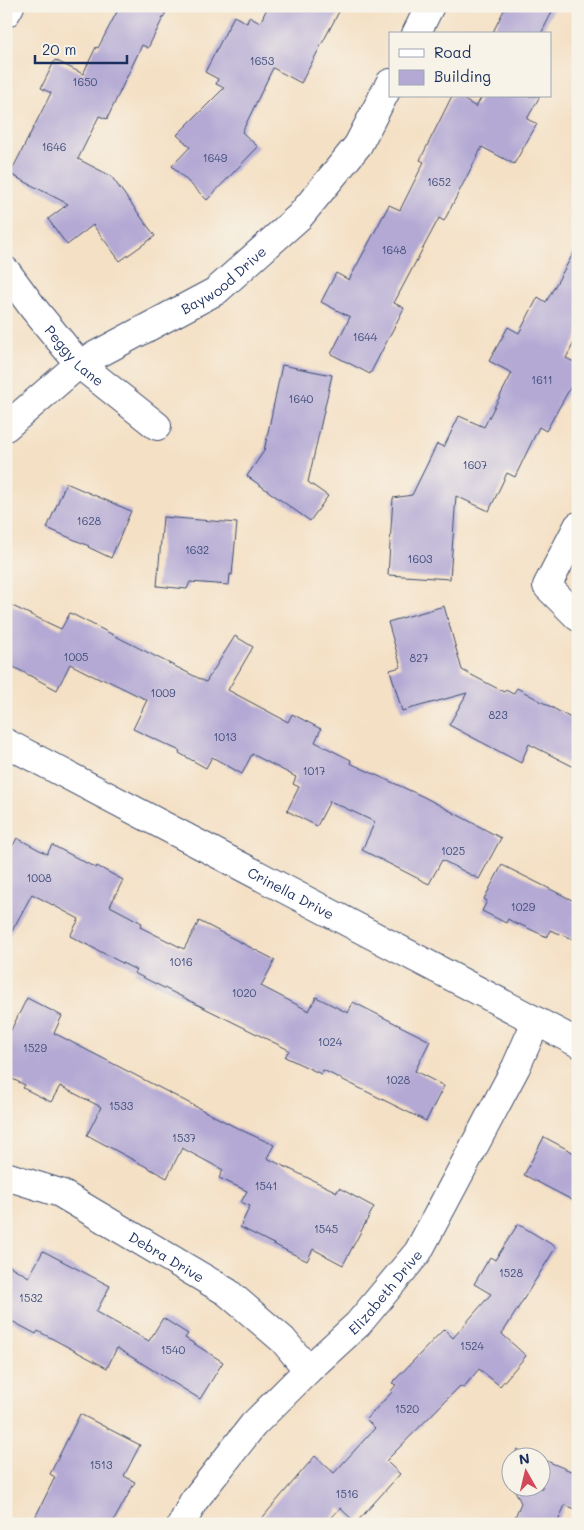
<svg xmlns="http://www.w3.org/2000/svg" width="584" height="1530" viewBox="0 0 584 1530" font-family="Mali,sans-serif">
<rect width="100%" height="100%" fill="#f7f3e8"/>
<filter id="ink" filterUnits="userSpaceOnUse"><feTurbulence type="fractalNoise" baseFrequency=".02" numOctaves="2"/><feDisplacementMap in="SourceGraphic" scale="10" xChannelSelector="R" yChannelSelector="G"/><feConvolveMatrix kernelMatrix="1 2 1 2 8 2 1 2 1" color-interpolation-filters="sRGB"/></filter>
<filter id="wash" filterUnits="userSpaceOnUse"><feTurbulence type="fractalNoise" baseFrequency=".0096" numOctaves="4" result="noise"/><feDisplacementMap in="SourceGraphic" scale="20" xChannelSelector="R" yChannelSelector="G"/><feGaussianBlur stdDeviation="1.12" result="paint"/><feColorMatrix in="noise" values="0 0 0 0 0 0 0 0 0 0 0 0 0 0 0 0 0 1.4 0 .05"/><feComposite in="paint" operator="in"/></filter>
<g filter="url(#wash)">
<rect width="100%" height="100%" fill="#f4e0c5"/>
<g id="blocks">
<g fill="#b3a9d4">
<path d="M 120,6 L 169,6 L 148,48 L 142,45 L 107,119 L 99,116 L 78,159 L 111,176 L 155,236 L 120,261 L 93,225 L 67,245 L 48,219 L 68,204 L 10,174 L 51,93 L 41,88 L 55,60 L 83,74 L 96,47 L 98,48 Z"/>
<path d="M 268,6 L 342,6 L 301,83 L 273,68 L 242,132 L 258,147 L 207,200 L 172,166 L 190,147 L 177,135 L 224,88 L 216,84 L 218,79 L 205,72 L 234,16 L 247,23 L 249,17 L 260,23 Z"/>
<path d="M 506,6 L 555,6 L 541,34 L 492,34 Z"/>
<path d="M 452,96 L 458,96 L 476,107 L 482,96 L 540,96 L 527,119 L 537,124 L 514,164 L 482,147 L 444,221 L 439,218 L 394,303 L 404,308 L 370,374 L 331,354 L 350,317 L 321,302 L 336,273 L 349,280 L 389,205 L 400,210 L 424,162 L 420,160 Z"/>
<path d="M 578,245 L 578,335 L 566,358 L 578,364 L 578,374 L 546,431 L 539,427 L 515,477 L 507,473 L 489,511 L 456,496 L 450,579 L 388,575 L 393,498 L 412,495 L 437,444 L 444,447 L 459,416 L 484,427 L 512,373 L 489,361 L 508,327 L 519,333 L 538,297 L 546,302 Z"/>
<path d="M 282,365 L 332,375 L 308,482 L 328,496 L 310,521 L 247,476 L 264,451 Z"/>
<path d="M 66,483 L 131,511 L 111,558 L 88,547 L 89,546 L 47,528 Z"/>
<path d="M 163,517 L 237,523 L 232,575 L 230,574 L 229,585 L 190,582 L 187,589 L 157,586 Z"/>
<path d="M 6,603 L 61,629 L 70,613 L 206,682 L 235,636 L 253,647 L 228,690 L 288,722 L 292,714 L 321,729 L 315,742 L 351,760 L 350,763 L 424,797 L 501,838 L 479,879 L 442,860 L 429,884 L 362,850 L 375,822 L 330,801 L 317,826 L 287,811 L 299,787 L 293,784 L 296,777 L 252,754 L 242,774 L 212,757 L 206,768 L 179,753 L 180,751 L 133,729 L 147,700 L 102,678 L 101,680 L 70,664 L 57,690 L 6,663 Z"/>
<path d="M 444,606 L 462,670 L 504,692 L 506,690 L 513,694 L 517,688 L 578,722 L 578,769 L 529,744 L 521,763 L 449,725 L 467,693 L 402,711 L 390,670 L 401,667 L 388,622 Z"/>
<path d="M 17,838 L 47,854 L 52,845 L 96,868 L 97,866 L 123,880 L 110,906 L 142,923 L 140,927 L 184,949 L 199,921 L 275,960 L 261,986 L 309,1011 L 316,997 L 348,1013 L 353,1002 L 430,1041 L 415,1071 L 444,1086 L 426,1121 L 323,1070 L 321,1074 L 285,1057 L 289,1050 L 134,973 L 136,970 L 70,936 L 79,919 L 32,894 L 6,942 L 6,858 Z"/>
<path d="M 502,865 L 578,903 L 578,941 L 550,930 L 547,937 L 519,924 L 518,925 L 508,919 L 506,923 L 482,911 L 487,901 L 484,899 Z"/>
<path d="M 27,998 L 62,1016 L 54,1033 L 241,1130 L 274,1145 L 267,1158 L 337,1192 L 339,1188 L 374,1207 L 343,1265 L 313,1249 L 307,1261 L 240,1227 L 250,1206 L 241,1202 L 247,1191 L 219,1178 L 223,1170 L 182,1148 L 167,1178 L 87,1135 L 101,1107 L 60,1086 L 51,1102 L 23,1088 L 25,1085 L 6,1076 L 6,1040 Z"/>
<path d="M 544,1137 L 578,1155 L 578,1203 L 524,1175 Z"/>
<path d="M 518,1224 L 556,1247 L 502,1334 L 526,1356 L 500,1386 L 479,1369 L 463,1388 L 460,1386 L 386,1461 L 400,1474 L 356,1523 L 340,1508 L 326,1524 L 257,1524 L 315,1456 L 334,1473 L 375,1428 L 366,1419 L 392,1392 L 391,1391 L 396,1385 L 392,1383 L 444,1329 L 453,1338 L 491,1294 L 474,1284 L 490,1257 L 495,1260 Z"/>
<path d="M 43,1251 L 110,1286 L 96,1312 L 149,1341 L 163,1318 L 188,1334 L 185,1338 L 223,1362 L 200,1399 L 117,1348 L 107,1368 L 38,1331 L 36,1334 L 6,1318 L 6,1264 L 29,1277 Z"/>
<path d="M 80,1414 L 140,1445 L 124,1476 L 135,1482 L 112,1524 L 32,1524 L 55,1477 L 50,1474 Z"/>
<path d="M 517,1449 L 537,1458 L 513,1458 Z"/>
<path d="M 542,1459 L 578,1474 L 578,1510 L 565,1505 L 557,1524 L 512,1524 L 521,1503 L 514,1488 L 542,1488 Z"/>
</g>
</g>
</g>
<g filter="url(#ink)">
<use href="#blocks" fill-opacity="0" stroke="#3c4a6d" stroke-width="1"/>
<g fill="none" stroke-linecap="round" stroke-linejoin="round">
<g stroke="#3c4a6d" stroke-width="30">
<g id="minor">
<path d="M 6,13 L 10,6"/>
<path d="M 416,34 L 430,6"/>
<path id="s1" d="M 6,271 L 34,309 L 79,364 L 157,426"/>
<path id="s2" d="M 6,427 L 79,364 L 216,291 L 300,216 L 358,145 L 390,83"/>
<path d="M 578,526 L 547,586 L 578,617"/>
<path id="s3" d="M 6,743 L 578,1043"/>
<path id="s4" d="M 6,1176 L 60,1193 L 227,1292 L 283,1340 L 308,1370"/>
<path id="s5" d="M 182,1524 L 193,1502 L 253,1425 L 308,1370 L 358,1324 L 418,1252 L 516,1067 L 536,1022"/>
</g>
</g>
<use href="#minor" stroke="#fff" stroke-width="28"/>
</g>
</g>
<g text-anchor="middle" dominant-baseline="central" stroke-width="4" stroke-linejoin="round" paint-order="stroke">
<g font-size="11" fill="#414e7c">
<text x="262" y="60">1653</text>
<text x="85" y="81">1650</text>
<text x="54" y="146">1646</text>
<text x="215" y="157">1649</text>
<text x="439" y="181">1652</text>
<text x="394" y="249">1648</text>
<text x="365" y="336">1644</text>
<text x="542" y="379">1611</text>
<text x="301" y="398">1640</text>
<text x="475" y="464">1607</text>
<text x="89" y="520">1628</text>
<text x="197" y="549">1632</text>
<text x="420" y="558">1603</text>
<text x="76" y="656">1005</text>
<text x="419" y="657">827</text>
<text x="163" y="692">1009</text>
<text x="498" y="714">823</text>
<text x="225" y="736">1013</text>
<text x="314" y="770">1017</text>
<text x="453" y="850">1025</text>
<text x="39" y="877">1008</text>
<text x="523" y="906">1029</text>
<text x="181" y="961">1016</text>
<text x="244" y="992">1020</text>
<text x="330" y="1041">1024</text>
<text x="35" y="1047">1529</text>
<text x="398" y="1079">1028</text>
<text x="121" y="1105">1533</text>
<text x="184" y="1137">1537</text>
<text x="266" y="1185">1541</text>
<text x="326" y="1228">1545</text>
<text x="511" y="1272">1528</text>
<text x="31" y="1297">1532</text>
<text x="472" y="1345">1524</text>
<text x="173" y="1349">1540</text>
<text x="407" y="1408">1520</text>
<text x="101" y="1464">1513</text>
<text x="347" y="1493">1516</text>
</g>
<g font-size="14" fill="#1b2f5e" stroke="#f7f3e8">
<text stroke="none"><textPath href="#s2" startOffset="264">Baywood Drive</textPath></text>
<text stroke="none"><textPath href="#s1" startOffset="109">Peggy Lane</textPath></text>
<text stroke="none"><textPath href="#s3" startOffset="322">Crinella Drive</textPath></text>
<text stroke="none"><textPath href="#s4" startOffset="181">Debra Drive</textPath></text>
<text stroke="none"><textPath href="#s5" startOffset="310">Elizabeth Drive</textPath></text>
</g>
</g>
<rect width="584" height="1530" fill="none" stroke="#f7f3e8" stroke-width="25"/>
<rect x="389" y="32" width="162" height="65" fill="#f7f3e8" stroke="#9fa5b1"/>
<rect x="399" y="49" width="25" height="8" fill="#ffffff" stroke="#9fa5b1"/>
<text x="434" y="58" font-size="15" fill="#1b2f5e">Road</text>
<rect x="399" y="70" width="25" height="15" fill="#b3a9d4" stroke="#9fa5b1"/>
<text x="434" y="82" font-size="15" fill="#1b2f5e">Building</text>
<g transform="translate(526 1472) rotate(352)"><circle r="24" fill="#f7f3e8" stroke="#9fa5b1"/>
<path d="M0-4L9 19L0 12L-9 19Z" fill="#d1495b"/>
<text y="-8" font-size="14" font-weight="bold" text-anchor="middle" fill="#1b2f5e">N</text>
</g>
<path d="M35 55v8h92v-8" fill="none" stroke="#1b2f5e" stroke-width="2.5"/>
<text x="42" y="55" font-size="15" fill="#1b2f5e" stroke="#f7f3e8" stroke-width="4" paint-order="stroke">20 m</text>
</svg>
